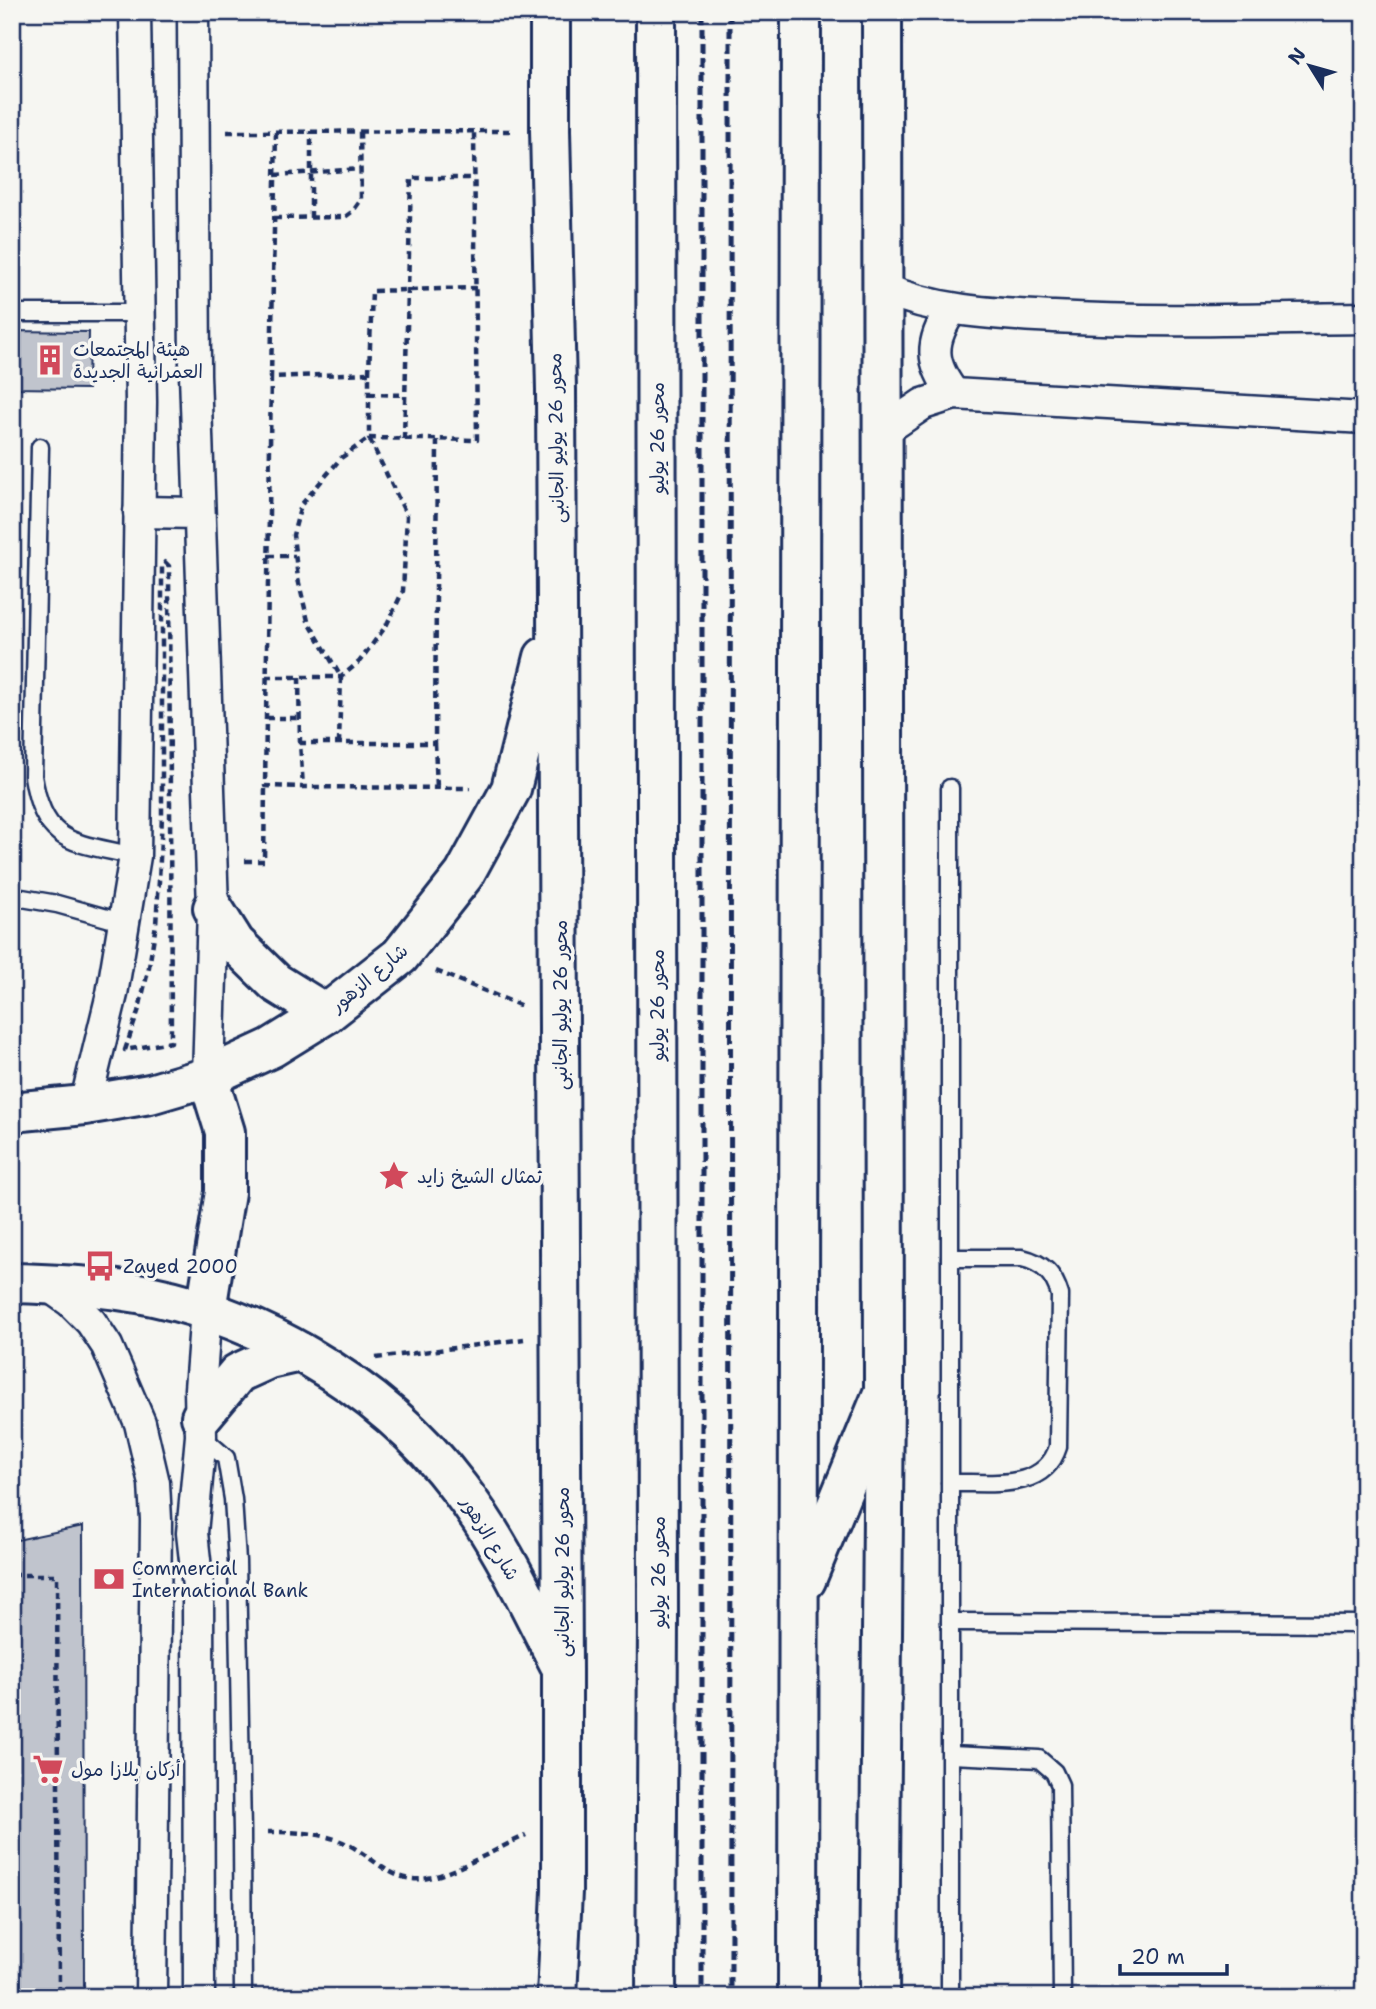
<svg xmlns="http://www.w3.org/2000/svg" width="1376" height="2009" viewBox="0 0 1376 2009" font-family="'Shantell Sans','Playpen Sans Arabic',sans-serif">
<rect width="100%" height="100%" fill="#f6f6f2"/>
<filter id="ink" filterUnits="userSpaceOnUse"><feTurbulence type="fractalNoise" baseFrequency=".0143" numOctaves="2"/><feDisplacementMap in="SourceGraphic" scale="14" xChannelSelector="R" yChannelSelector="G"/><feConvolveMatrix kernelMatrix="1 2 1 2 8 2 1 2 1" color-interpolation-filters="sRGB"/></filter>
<g filter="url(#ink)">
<g fill="#c0c4cd" stroke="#1b2f5e" stroke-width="2">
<path d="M 12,331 L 89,332 L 88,389 L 12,388 Z"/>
<path d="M 83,1526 L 84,1997 L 12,1997 L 12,1541 Z"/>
</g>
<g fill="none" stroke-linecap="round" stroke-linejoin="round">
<g stroke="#1b2f5e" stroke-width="21">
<g id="lane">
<path d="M 12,313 L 141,313"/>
<path d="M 40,447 L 33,776 C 44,846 74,842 135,856"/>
<path d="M 950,788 L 950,1997"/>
<path d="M 22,898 L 57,904 L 125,923"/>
<path d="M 950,1258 L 1022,1258 C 1043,1263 1054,1274 1060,1295 L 1058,1447 C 1044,1492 989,1482 950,1483"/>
<path d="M 201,1436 L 226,1458 L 233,1499 L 237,1561 L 242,1832 L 243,1997"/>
<path d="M 950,1622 L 1364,1624"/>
<path d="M 951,1755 L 1039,1759 L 1054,1772 L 1060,1785 L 1062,1997"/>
</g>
</g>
<g stroke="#1b2f5e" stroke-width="35">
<g id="street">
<path d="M 193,12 L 195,374 L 213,908 L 208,1077"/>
<path d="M 882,288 C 937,312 995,314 1054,317 C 1157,323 1261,319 1364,318"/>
<path d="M 952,309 C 929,342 930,363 954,394"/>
<path d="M 882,432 L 923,404 L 954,394 L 1364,418"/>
<path d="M 139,512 L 199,513"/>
<path d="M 85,1105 L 112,994 L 135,856 L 141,402 L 135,12"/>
<path d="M 46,1284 L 70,1301 L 91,1322 L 107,1346 L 140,1423 L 154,1483 L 156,1520 L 151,1997"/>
<path d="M 199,1997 L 198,1587 L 192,1533 L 201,1436 L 200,1389 L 206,1310"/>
</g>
</g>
<g stroke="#1b2f5e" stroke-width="44">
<g id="secondary">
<path d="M 550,12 L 550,130 L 556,390 L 562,1669 L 562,1891 L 557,1997"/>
<path d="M 213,908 L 235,943 L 276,983 L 326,1014"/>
<path d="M 12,1112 L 85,1105 L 150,1094 L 208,1077 L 271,1048 L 326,1014 L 400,956 L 464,875 L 511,789 L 544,657"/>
<path d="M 12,1283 C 47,1284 83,1285 118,1290 C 247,1307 381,1384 459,1488 C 500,1541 528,1603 559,1663"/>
<path d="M 206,1310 L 225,1192 L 225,1132 L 208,1077"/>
<path d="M 201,1417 L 238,1373 L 269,1359 L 300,1352"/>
<path d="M 879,1997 L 884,1391 L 882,12"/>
</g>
</g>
<g stroke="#1b2f5e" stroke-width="44">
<g id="highway">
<path d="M 656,12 L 658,1621 L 656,1997"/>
<path d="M 806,1580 L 884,1391"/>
<path d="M 798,1997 L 801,12"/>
</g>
</g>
<g stroke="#1b2f5e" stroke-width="4.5" stroke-dasharray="7 5" stroke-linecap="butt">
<path d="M 227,132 L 515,131"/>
<path d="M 276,132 L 271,377 L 369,373 L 369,438 L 477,440 L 474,131"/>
<path d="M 275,175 L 360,169"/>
<path d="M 274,218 L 345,217 L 353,211 L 361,200 L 360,131"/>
<path d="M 311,218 L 311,131"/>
<path d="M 369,373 L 372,291 L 476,288"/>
<path d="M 271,377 L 265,786 L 303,787"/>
<path d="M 369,394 L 405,395"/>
<path d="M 404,439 L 411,178 L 474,178"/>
<path d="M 437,440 L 435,743 L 300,743 L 303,787 L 470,788"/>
<path d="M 268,556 L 295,556"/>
<path d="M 165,562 L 169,566 L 171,1042 L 125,1050 L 139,1009 L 149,967 L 156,924 L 159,881 L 162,816 L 162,567 Z"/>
<path d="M 266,677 L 341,677 L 359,662 L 386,626 L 403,591 L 407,516 L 369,438 L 341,458 L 301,505 L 293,535 L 298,579 L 308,621 L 341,677 L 339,743"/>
<path d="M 299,677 L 300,743"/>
<path d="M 266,718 L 300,718"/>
<path d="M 435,743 L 437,788"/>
<path d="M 245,861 L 264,861 L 265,786"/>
<path d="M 436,971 L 522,1006"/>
<path d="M 376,1358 L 524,1339"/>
<path d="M 12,1575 L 57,1575 L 59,1997"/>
<path d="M 268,1832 C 295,1832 322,1832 347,1844 C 372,1856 391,1882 422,1879 C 447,1877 501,1847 526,1835"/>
</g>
<use href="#lane" stroke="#f6f6f2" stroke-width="16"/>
<use href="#street" stroke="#f6f6f2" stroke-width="30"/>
<use href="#secondary" stroke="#f6f6f2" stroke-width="38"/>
<use href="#highway" stroke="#f6f6f2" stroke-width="38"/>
<g stroke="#1b2f5e" stroke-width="5" stroke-dasharray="10 5" stroke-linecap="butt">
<path d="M 702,12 L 702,1997"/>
<path d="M 730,12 L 731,1997"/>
</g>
</g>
</g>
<defs>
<g id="building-bare" transform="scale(2.415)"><path d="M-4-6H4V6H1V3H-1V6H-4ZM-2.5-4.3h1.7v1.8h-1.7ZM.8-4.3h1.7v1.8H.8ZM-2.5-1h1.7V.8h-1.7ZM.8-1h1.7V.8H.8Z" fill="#d1495b" stroke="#f6f6f2" stroke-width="2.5" paint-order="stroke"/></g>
<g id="sight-bare" transform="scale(2.415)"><path d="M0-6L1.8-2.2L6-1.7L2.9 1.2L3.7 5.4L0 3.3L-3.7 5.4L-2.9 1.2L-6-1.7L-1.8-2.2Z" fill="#d1495b" stroke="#f6f6f2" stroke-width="2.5" paint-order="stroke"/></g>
<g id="bus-bare" transform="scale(2.415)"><path d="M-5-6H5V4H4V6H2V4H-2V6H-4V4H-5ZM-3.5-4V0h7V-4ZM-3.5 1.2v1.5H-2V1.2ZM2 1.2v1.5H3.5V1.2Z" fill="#d1495b" stroke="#f6f6f2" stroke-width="2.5" paint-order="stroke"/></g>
<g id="bank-bare" transform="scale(2.415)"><path d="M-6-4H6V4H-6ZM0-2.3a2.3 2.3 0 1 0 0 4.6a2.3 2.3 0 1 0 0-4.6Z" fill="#d1495b" stroke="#f6f6f2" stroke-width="2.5" paint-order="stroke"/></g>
<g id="supermarket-bare" transform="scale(2.415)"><path d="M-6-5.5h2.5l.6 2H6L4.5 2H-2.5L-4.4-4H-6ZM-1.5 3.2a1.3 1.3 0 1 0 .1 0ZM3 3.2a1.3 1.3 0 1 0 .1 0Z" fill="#d1495b" stroke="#f6f6f2" stroke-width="2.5" paint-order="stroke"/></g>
</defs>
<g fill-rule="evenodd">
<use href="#building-bare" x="50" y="360"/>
<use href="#sight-bare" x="394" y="1176"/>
<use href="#bus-bare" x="100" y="1266"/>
<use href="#bank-bare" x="109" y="1579"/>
<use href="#supermarket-bare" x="48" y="1769"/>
</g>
<g text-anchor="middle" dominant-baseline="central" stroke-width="7" stroke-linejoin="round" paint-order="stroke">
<g font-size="19" fill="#1b2f5e" stroke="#f6f6f2" text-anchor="start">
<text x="73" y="349">هيئة المجتمعات<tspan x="73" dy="22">العمرانية الجديدة</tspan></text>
<text x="417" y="1176">تمثال الشيخ زايد</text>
<text x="123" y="1266">Zayed 2000</text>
<text x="132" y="1568">Commercial<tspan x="132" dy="22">International Bank</tspan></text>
<text x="71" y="1769">أركان بلازا مول</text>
</g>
<g font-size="19" fill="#1b2f5e" stroke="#f6f6f2">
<text transform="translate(556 438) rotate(-91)">محور 26 يوليو الجانبى</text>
<text transform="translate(657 438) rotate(-90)">محور 26 يوليو</text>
<text transform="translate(369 978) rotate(-40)">شارع الزهور</text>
<text transform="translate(560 1005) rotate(-90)">محور 26 يوليو الجانبى</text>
<text transform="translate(657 1005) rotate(-90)">محور 26 يوليو</text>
<text transform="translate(490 1538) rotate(59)">شارع الزهور</text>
<text transform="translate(562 1572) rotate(-90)">محور 26 يوليو الجانبى</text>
<text transform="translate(658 1572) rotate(-90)">محور 26 يوليو</text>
</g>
</g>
<rect width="1376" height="2009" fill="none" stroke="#f6f6f2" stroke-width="42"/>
<rect x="21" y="21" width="1334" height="1967" fill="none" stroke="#1b2f5e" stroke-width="2.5" filter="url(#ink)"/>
<g transform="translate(1310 66) rotate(307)" stroke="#f6f6f2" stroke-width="5" paint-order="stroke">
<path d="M0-5L12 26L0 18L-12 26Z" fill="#1b2f5e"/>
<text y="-10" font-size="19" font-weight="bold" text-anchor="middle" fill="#1b2f5e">N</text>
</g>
<path d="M1120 1964v10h107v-10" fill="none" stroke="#1b2f5e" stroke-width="3.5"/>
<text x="1131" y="1964" font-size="21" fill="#1b2f5e" stroke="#f6f6f2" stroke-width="5" paint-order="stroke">20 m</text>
</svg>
